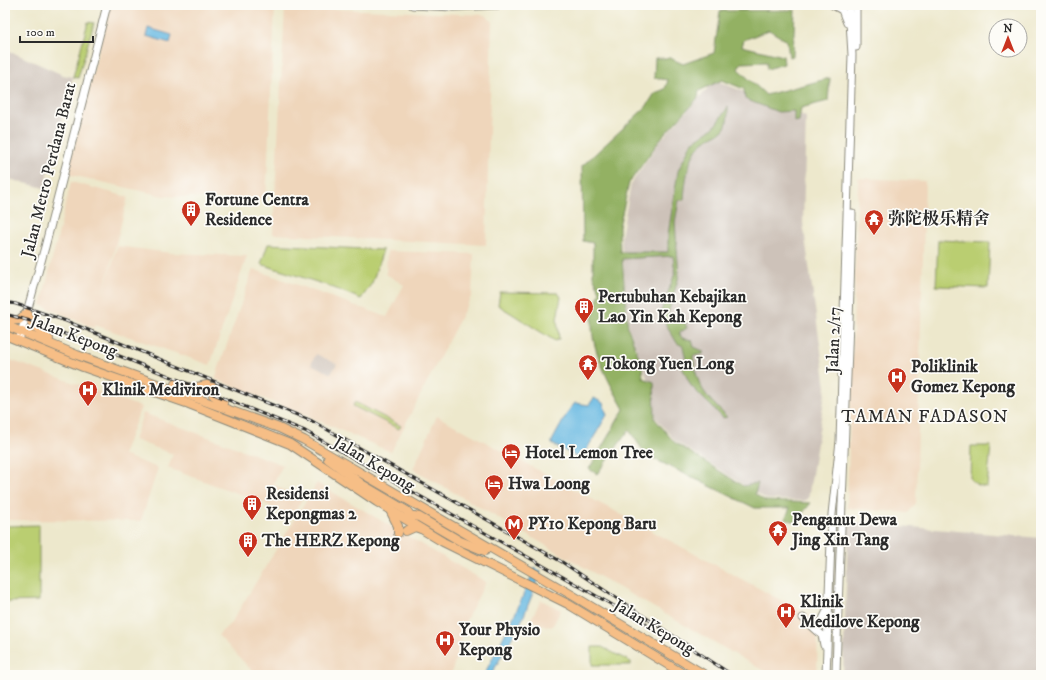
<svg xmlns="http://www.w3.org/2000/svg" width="1046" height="680" viewBox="0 0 1046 680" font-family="'IM FELL DW Pica','Noto Serif SC',serif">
<rect width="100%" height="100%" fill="#fdfcf7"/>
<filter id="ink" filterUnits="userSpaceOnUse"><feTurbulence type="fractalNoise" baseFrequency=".025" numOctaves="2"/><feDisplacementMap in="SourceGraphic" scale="8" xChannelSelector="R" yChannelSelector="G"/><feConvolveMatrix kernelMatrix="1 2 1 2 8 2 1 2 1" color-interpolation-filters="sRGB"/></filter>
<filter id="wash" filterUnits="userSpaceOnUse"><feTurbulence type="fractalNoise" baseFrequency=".012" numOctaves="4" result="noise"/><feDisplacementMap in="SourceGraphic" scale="16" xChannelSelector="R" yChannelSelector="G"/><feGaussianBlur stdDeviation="0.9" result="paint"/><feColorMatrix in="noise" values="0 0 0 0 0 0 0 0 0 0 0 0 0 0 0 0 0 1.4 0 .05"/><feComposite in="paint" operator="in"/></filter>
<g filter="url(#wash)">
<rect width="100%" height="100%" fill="#ede8cc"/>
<g fill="#efd6bb">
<path d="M 110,5 L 275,5 L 266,201 L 163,196 L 67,174 Z"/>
<path d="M 285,7 L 486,15 L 492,22 L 486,245 L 273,234 Z"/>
<path d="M 858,178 L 925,181 L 916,503 L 908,513 L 847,508 Z"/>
<path d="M 71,182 L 128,197 L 102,298 L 117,246 L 171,253 L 247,256 L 210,365 L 95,325 L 94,328 L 41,305 Z"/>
<path d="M 387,251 L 474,254 L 472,295 L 391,452 L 308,416 L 215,379 L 253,269 L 387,317 L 404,285 L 386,274 Z"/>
<path d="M 5,358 L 141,407 L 123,455 L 158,468 L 141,521 L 5,520 Z"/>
<path d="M 143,413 L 283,465 L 273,484 L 302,500 L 291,518 L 264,503 L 168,468 L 173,454 L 134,440 Z"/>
<path d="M 437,416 L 818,620 L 817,675 L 771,675 L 413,469 Z"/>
<path d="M 317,483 L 486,582 L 466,620 L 451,675 L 256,675 L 218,635 L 231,623 Z"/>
<path d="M 541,600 L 561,610 L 552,627 L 540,625 L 531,619 Z"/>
</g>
<g fill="#cdc2b9">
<path d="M 5,49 L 63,75 L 73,77 L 44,188 L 5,178 Z"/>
<path d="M 715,80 L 806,117 L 803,223 L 826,387 L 808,499 L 804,501 L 766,499 L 675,441 L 656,418 L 647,378 L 629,328 L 621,237 L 631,184 L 660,141 Z"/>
<path d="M 316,354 L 337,364 L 331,374 L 311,364 Z"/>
<path d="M 852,522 L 1041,538 L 1041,675 L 843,675 L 848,527 Z"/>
</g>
<g fill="#bace71" stroke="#727c4e">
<path d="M 88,22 L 94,23 L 78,78 L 73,77 Z"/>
<path d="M 938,240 L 990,242 L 988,288 L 936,286 Z"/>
<path d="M 268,244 L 383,250 L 372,283 L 361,299 L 329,286 L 261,264 Z"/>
<path d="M 500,292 L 558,293 L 561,297 L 557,319 L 559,339 L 555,341 L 498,305 Z"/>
<path d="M 355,402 L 401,426 L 399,429 L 353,406 Z"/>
<path d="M 971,446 L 991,446 L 987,487 L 977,485 L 970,479 Z"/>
<path d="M 39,525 L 39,601 L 5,602 L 5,526 Z"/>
<path d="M 592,647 L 602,647 L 631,662 L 631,665 L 592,665 Z"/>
</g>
<path fill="#93b163" stroke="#5f6e47" d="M 795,10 L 793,56 L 789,57 L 787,41 L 769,30 L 744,40 L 742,46 L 783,56 L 784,64 L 767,69 L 767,62 L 741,63 L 738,69 L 766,95 L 830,78 L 828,101 L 801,108 L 799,121 L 794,122 L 794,111 L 778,112 L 745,99 L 744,89 L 722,80 L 699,91 L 698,98 L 662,137 L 629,183 L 619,227 L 620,252 L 668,252 L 668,235 L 678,171 L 692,142 L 714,127 L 728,107 C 728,113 728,121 726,126 C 722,135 707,137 701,144 C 688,157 685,182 684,200 L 679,200 L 675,222 L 679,276 L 668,314 L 673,323 L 683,317 L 687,328 L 679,333 L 682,338 L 692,340 L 694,347 L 703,351 L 703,354 L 693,356 C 697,388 705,395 727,417 L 723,418 L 691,386 L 681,365 L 686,361 L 683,346 L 677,343 L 660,314 L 675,273 L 673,256 L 622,259 L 628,328 L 642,366 L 643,378 L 654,382 L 655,419 L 674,442 L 743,486 L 758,483 L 755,494 L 765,501 L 811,503 L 795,522 L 785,519 L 790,508 L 755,508 L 646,455 L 629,430 L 597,474 L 589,469 L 624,409 C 609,382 587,345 593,313 C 595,306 598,299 600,292 L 593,276 L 593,243 L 583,241 L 582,166 L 646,107 L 655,93 L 665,89 L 668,80 L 654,78 L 655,58 L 670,58 L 683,64 L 714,53 L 720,11 Z"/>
<g fill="#65b7e1" stroke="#487186">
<path d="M 148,28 L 172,35 L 170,43 L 146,36 Z"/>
<path d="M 594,398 L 603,403 L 607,415 L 581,459 L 552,444 L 552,441 L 569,410 L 575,403 L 589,405 Z"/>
<path d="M 535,568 L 541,572 L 523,618 L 491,675 L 484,675 L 515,614 Z"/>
</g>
</g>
<g filter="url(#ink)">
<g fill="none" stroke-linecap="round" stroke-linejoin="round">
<g stroke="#8c8a7c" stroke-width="9">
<g id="tertiary">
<path d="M 412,5 L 454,7 L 498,5"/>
<path d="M 833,5 L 842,10 L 847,23"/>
<path d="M 856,47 L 856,5"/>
<path d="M 20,337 L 45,247 L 107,5"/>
<path d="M 803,618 L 822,635 L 824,645"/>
<path d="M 818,626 L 822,621 L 827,611"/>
<path d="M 826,675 L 832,514 L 840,441 L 852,55 L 849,5"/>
<path d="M 836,675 C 840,521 849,367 852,213"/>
</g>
</g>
<g stroke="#8c8a7c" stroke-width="10">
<g id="primary">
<path d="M 5,321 L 19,320 L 27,313 L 34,327 L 49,339"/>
<path d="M 5,325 L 77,355 L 279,428 L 304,440 L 572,595 L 705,675"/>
<path d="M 5,335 L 83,367 L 189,404 L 290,444 L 377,502 L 443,542 L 568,604 L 685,675"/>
<path d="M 175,384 L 192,388 L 207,385"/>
<path d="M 212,387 L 213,395 L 223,403"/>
<path d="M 328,459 L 363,485 L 407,511 L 411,516 L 411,522"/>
<path d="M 390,510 L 398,526 L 398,533"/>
<path d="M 408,517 L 414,516 L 419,517 L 460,541 L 485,551"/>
<path d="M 406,531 L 415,527 L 421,529"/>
</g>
</g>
<use href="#tertiary" stroke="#fff" stroke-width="7"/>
<use href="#primary" stroke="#f6be86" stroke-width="8"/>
<g stroke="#2b2b2b" stroke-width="3">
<g id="rail">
<path d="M 5,302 L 16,304 L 66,321 L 312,421 L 562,562 L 732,675"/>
<path d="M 5,314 L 38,323 L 60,332 L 305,431 L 646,624"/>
</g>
</g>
<use href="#rail" stroke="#fdfcf7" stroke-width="1.5" stroke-dasharray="4.5" stroke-linecap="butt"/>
</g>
</g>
<defs>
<g id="building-pin" transform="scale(1)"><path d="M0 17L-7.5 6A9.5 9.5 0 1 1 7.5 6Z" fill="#c8321e" stroke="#fdfcf7"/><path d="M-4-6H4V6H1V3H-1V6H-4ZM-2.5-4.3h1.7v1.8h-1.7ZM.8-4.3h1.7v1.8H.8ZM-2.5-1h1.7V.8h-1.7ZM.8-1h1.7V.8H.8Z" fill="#fff"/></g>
<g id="temple-pin" transform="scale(1)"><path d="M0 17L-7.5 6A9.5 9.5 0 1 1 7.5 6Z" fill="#c8321e" stroke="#fdfcf7"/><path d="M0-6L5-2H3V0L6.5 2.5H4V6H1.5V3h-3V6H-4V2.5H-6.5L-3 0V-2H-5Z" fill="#fff"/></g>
<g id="hospital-pin" transform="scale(1)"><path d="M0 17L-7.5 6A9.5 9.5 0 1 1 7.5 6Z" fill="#c8321e" stroke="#fdfcf7"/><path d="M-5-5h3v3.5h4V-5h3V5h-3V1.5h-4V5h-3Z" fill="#fff"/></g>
<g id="hotel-pin" transform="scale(1)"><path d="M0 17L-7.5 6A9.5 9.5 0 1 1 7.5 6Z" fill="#c8321e" stroke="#fdfcf7"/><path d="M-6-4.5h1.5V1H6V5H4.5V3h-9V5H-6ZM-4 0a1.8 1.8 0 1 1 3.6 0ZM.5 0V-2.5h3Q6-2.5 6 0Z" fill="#fff"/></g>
<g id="metro-pin" transform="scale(1)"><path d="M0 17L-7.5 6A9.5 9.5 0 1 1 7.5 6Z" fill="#c8321e" stroke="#fdfcf7"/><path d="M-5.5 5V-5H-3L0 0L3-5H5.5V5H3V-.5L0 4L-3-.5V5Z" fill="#fff"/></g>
</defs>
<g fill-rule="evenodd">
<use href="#building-pin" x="191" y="210"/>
<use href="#temple-pin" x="874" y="219"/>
<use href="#building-pin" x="584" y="307"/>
<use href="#temple-pin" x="588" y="364"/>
<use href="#hospital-pin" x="897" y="377"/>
<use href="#hospital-pin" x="88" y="390"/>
<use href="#hotel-pin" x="511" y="453"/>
<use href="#hotel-pin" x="494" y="484"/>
<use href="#building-pin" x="252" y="504"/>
<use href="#metro-pin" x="514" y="524"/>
<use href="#temple-pin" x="778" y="530"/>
<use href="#building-pin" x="248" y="541"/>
<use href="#hospital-pin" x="786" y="612"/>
<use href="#hospital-pin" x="445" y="640"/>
</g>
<g text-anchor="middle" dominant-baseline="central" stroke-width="3.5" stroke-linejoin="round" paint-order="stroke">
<g font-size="17" fill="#2b2b2b" stroke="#fdfcf7">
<text transform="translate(49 170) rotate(-76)">Jalan Metro Perdana Barat</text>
<text transform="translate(74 336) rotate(21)">Jalan Kepong</text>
<text transform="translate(834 340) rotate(-88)">Jalan 2/17</text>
<text transform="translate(374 464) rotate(31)">Jalan Kepong</text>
<text transform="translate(654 627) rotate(31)">Jalan Kepong</text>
</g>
<g font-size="17" font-weight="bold" fill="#2b2b2b" stroke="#fdfcf7" text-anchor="start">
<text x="205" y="200">Fortune Centra<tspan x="205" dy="20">Residence</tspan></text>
<text x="888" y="219">弥陀极乐精舍</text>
<text x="598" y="297">Pertubuhan Kebajikan<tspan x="598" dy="20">Lao Yin Kah Kepong</tspan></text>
<text x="602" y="364">Tokong Yuen Long</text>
<text x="911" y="367">Poliklinik<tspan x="911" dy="20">Gomez Kepong</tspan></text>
<text x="102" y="390">Klinik Mediviron</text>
<text x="525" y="453">Hotel Lemon Tree</text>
<text x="508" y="484">Hwa Loong</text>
<text x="266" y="494">Residensi<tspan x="266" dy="20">Kepongmas 2</tspan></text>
<text x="792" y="520">Penganut Dewa<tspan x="792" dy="20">Jing Xin Tang</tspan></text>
<text x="528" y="524">PY10 Kepong Baru</text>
<text x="262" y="541">The HERZ Kepong</text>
<text x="800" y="602">Klinik<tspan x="800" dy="20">Medilove Kepong</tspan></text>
<text x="459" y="630">Your Physio<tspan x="459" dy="20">Kepong</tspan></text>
</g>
<g font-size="18" letter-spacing="1" fill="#2b2b2b" stroke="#fdfcf7">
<text x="925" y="417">TAMAN FADASON</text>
</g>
</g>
<rect width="1046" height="680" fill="none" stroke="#fdfcf7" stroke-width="20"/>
<g transform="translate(1008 38)"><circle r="19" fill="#fdfcf7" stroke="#a9a8a5"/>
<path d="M0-3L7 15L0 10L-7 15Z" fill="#c8321e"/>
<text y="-6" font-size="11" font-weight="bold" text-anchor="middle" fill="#2b2b2b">N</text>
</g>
<path d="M20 36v6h73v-6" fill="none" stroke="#2b2b2b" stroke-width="2"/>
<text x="26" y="36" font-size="12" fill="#2b2b2b" stroke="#fdfcf7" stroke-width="3" paint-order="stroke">100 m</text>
</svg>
